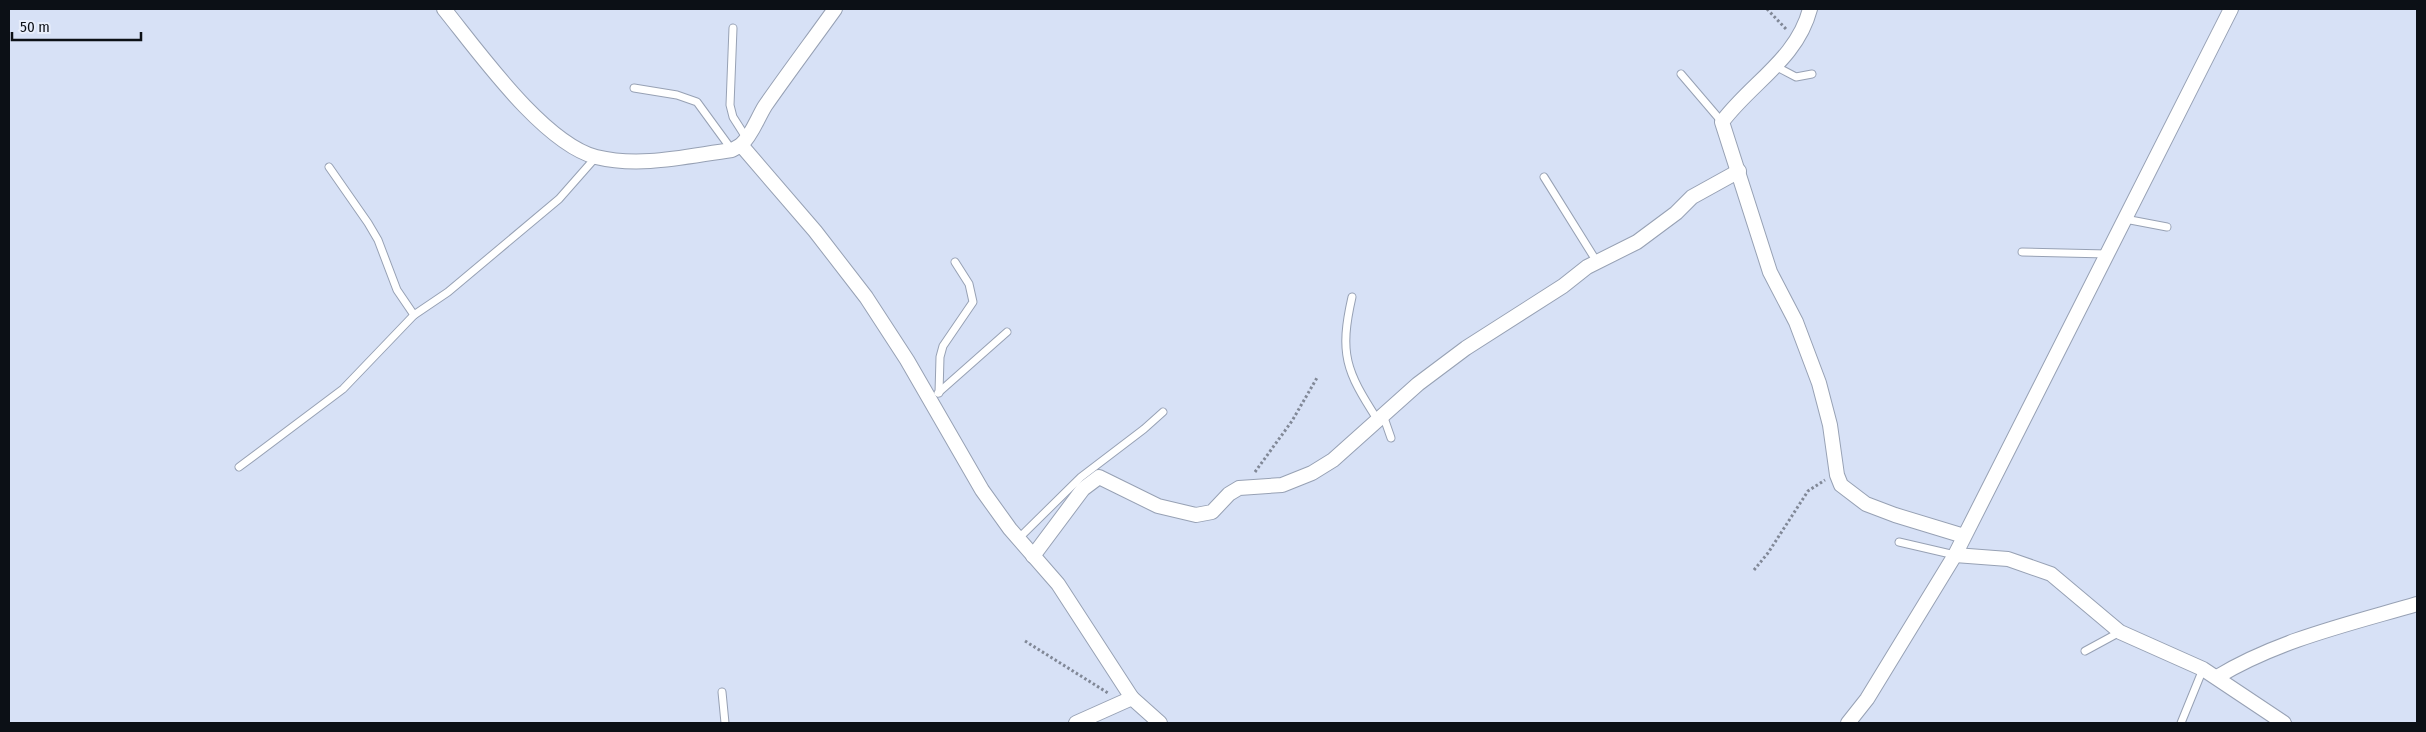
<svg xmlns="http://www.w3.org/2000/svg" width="2426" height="732" viewBox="0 0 2426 732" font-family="'Fira Sans Condensed',sans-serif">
<rect width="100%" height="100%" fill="#d7e1f6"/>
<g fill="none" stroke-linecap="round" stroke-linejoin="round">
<g stroke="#97a1b4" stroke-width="9">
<g id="service">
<path d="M 733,28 L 730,105 L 733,117 L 747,139"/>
<path d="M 1777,67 L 1796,77 L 1812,74"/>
<path d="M 1681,74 L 1722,122"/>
<path d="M 634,88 L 677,95 L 697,102 L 732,150"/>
<path d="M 329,167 L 368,223 L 378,240 L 397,290 L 414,315"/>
<path d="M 1544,177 L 1597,262"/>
<path d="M 2125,219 L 2167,227"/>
<path d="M 2022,252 L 2107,254"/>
<path d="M 1352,297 C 1339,354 1346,371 1377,419"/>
<path d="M 938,393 L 1007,332"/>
<path d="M 939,393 L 940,357 L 943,346 L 973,302 L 969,284 L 955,262"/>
<path d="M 1383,415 L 1391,438"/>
<path d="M 239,467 L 343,389 L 414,315 L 448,292 L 559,199 L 596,157"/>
<path d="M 1018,539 L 1081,477 L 1144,429 L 1163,412"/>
<path d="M 1899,542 L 1955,555"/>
<path d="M 2085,651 L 2120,632"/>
<path d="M 722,692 L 725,723"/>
<path d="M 2181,723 L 2203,669"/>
</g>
</g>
<g stroke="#97a1b4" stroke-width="16">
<g id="minor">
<path d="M 444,9 C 478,51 543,143 596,157 C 641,168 687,156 732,150 L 741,145 L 815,231 L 866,297 L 907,360 L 982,490 L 1010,529 L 1058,584 L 1132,698"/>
<path d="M 1810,9 C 1797,59 1751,83 1722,122 L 1770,272 L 1796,322 L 1819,383 L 1830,425 L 1837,475 L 1841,485 L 1866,504 L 1895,515 L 1964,536"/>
<path d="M 741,145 C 752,135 757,119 765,106 C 788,73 812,41 835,9"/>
<path d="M 1955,555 L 2008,559 L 2051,574 L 2120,632 L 2203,669 L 2284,723"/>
<path d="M 1033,556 L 1083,489 L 1099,477 L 1158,506 L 1196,515 L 1212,512 L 1229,494 L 1239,488 L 1282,485 L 1312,473 L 1333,460 L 1418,384 L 1466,348 L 1563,286 L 1587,267 L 1637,242 L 1676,213 L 1692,197 L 1739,171"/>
<path d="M 2217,677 C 2278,640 2349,624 2417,604"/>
<path d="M 1076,723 L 1132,698 L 1160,723"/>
<path d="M 1848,723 L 1867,699 L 1955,555 L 2231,9"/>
</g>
</g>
<g stroke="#818897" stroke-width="3" stroke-dasharray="2.5 2.5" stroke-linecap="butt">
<path d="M 1767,9 L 1786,29"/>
<path d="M 1255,472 L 1292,421 L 1318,376"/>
<path d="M 1754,570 L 1768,553 L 1808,491 L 1825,480"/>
<path d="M 1025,641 L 1108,693"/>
</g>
<use href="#service" stroke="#fff" stroke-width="7"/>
<use href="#minor" stroke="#fff" stroke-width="14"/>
</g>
<rect width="2426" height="732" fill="none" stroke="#0c1016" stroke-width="20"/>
<path d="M12 32v8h129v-8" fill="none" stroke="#0c1016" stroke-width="2.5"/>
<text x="20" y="32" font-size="15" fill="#0c1016" stroke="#e8eefb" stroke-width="4" paint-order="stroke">50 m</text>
</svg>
